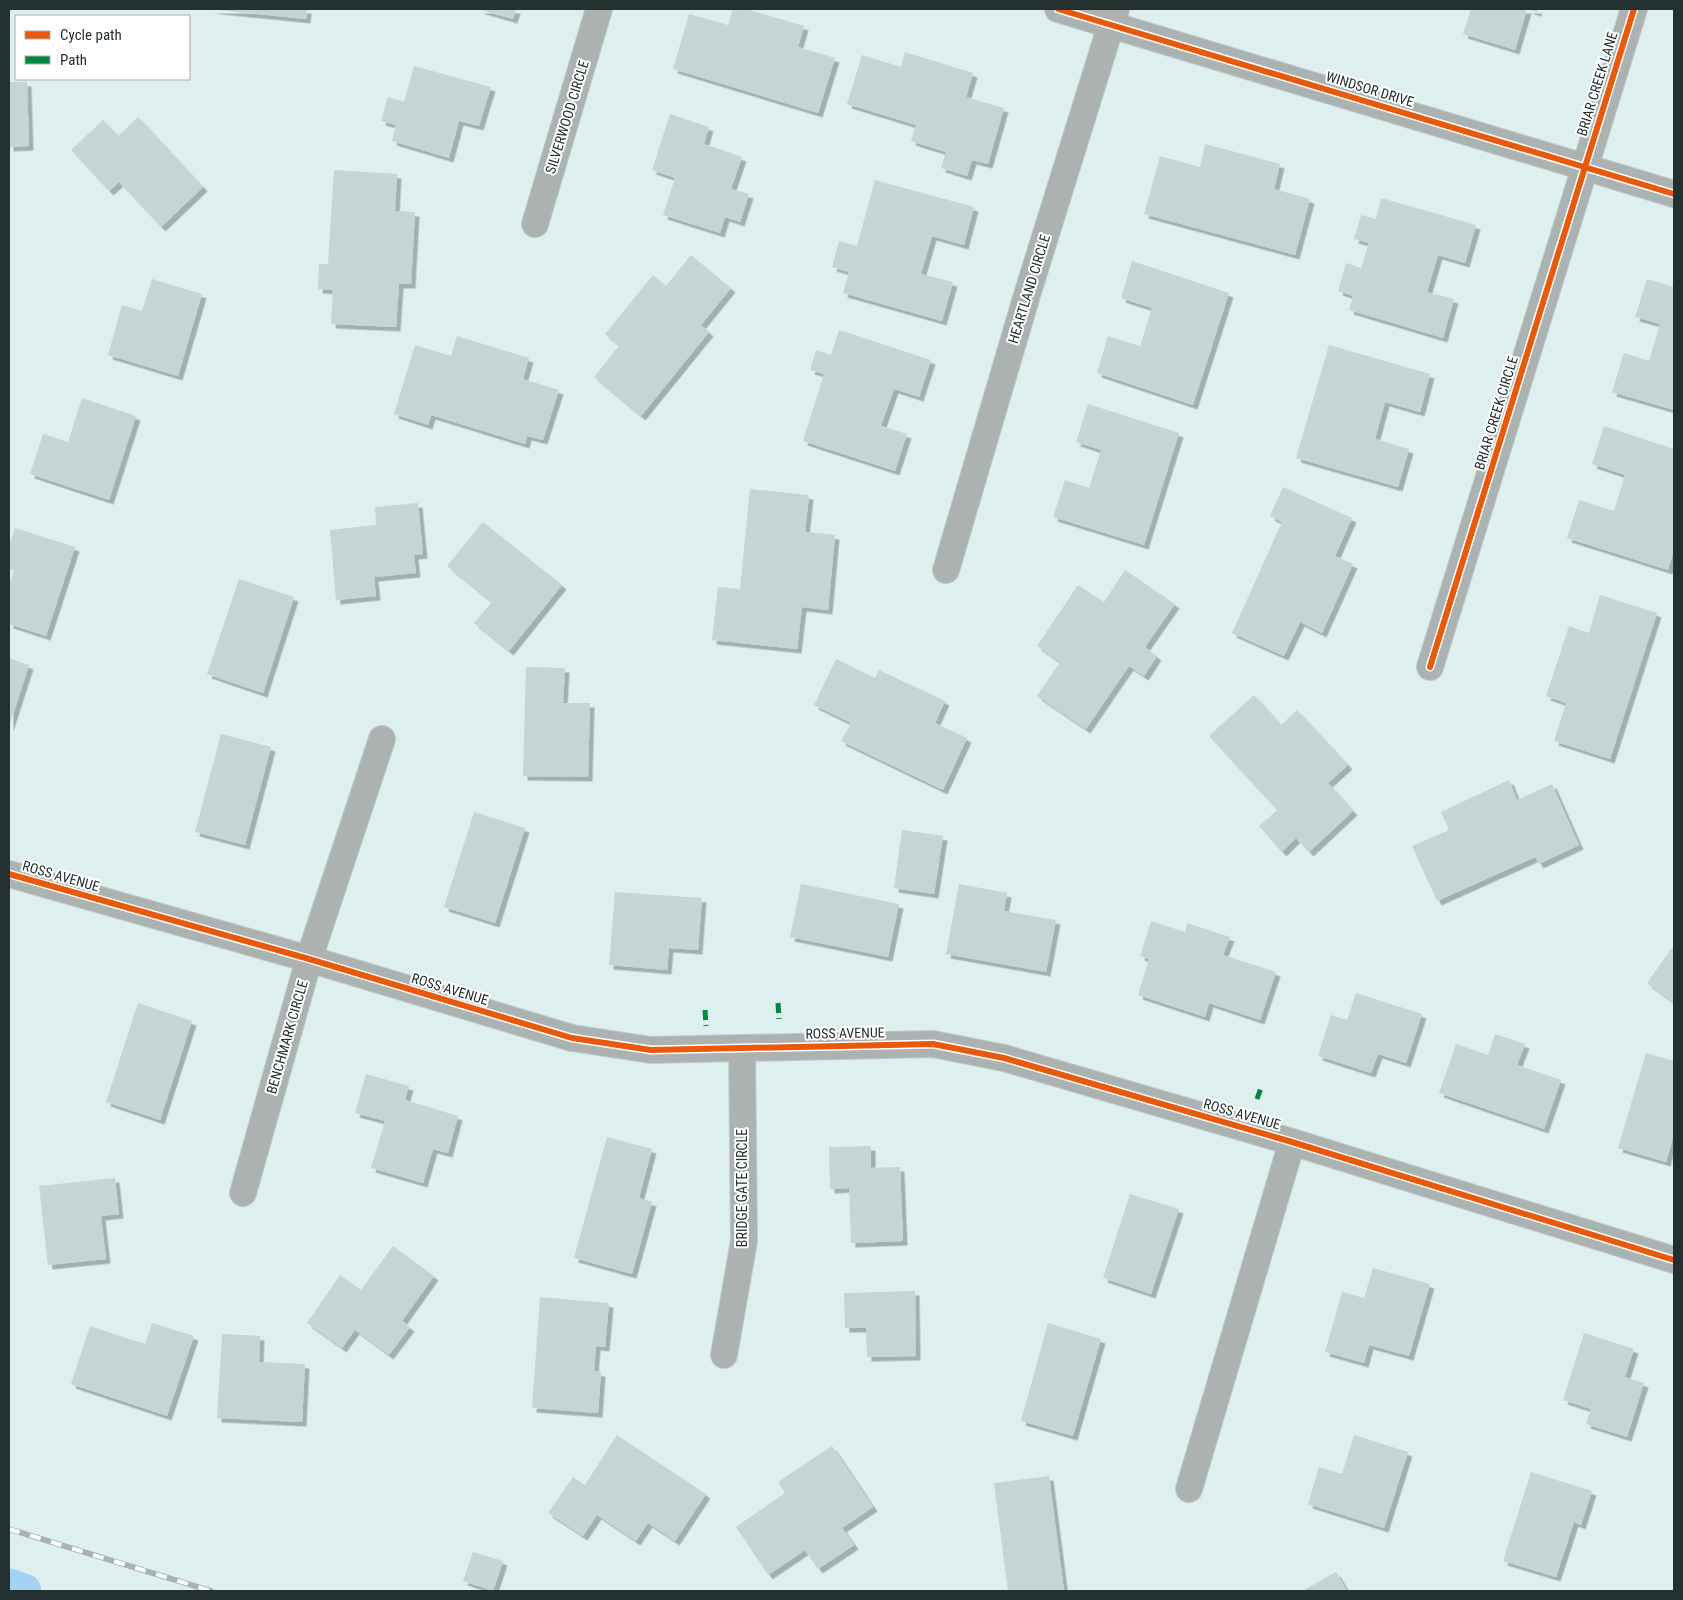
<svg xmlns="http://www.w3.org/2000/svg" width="1683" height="1600" viewBox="0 0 1683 1600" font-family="'Roboto Condensed',sans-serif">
<defs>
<filter id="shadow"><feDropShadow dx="4.5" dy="4.5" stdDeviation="0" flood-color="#0004"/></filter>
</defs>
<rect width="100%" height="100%" fill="#ddefef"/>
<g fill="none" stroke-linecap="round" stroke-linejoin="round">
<path stroke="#a3d2f2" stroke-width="35" d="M 9,1586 L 24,1591"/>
</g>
<g fill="#c6d4d6" filter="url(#shadow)">
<path d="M 208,9 L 307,9 L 306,19 Z"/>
<path d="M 478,9 L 516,9 L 513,19 Z"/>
<path d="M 733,9 L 746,9 L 804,26 L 798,47 L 835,58 L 818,113 L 673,69 L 689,14 L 728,25 Z"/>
<path d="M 1471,9 L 1538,9 L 1537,12 L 1527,9 L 1515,50 L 1463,34 Z"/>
<path d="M 905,52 L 973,73 L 966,97 L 1004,108 L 988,164 L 972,160 L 967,176 L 941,168 L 946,152 L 911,141 L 916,125 L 847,104 L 862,55 L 901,67 Z"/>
<path d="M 414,66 L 491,87 L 479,126 L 459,121 L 449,158 L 392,141 L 396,125 L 381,121 L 388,97 L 404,102 Z"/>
<path d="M 9,82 L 27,82 L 29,146 L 9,147 Z"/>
<path d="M 670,114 L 709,127 L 704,144 L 742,157 L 731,189 L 749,194 L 740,222 L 725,217 L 720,233 L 663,215 L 675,178 L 652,170 Z"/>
<path d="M 138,117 L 203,187 L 161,227 L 119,182 L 109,191 L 71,150 L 103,120 L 118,136 Z"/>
<path d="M 1205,144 L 1280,164 L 1274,189 L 1310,199 L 1295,255 L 1144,214 L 1160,156 L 1200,167 Z"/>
<path d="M 334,170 L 397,174 L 395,211 L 415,212 L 411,284 L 399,284 L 396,327 L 331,324 L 333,290 L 318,289 L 319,264 L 328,264 Z"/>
<path d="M 875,180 L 974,207 L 964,245 L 932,236 L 921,274 L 953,282 L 942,321 L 843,293 L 849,272 L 832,267 L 839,241 L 857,246 Z"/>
<path d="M 1381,198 L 1476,225 L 1465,263 L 1438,255 L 1427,292 L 1454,299 L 1443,338 L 1349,310 L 1353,296 L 1338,291 L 1346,263 L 1361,268 L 1369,243 L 1354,239 L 1361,215 L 1376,219 Z"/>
<path d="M 691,255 L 731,288 L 701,325 L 709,332 L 641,416 L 594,377 L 619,346 L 605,334 L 653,275 L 666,286 Z"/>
<path d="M 1132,261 L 1229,293 L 1193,405 L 1097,373 L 1108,336 L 1140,346 L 1152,308 L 1121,298 Z"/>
<path d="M 152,279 L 202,294 L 178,376 L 108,355 L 122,305 L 142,311 Z"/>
<path d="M 1647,279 L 1674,287 L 1674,410 L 1612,392 L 1624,353 L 1649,361 L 1660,324 L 1635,317 Z"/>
<path d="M 839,330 L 931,360 L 919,397 L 894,389 L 881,426 L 907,434 L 895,471 L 803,441 L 824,374 L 810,370 L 816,350 L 831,355 Z"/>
<path d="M 457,336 L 529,358 L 523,379 L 559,390 L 543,440 L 527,436 L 525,444 L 431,415 L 428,425 L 394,414 L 415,345 L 451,356 Z"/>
<path d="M 1329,345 L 1430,374 L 1420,412 L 1385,402 L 1375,439 L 1409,449 L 1398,487 L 1296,458 Z"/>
<path d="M 82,398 L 136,416 L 109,500 L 30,474 L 43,434 L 68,442 Z"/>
<path d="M 1088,404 L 1179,433 L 1144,545 L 1053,517 L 1065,480 L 1089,488 L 1101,450 L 1076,442 Z"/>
<path d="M 1604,426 L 1674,449 L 1674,550 L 1668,570 L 1567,538 L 1579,500 L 1614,511 L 1625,475 L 1592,464 Z"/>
<path d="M 1283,487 L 1352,518 L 1335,556 L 1353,564 L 1322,633 L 1300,622 L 1284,656 L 1232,633 L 1282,522 L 1270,516 Z"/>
<path d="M 750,489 L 809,495 L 805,532 L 835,535 L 828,610 L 802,607 L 797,649 L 712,640 L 718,587 L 740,589 Z"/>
<path d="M 418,503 L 423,554 L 414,555 L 416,573 L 374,577 L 376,596 L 336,600 L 330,530 L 376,525 L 375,507 Z"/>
<path d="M 483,522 L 562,585 L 509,651 L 474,623 L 492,602 L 447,566 Z"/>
<path d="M 15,528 L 75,547 L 46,636 L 9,624 L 9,586 L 14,570 L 9,569 L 9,547 Z"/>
<path d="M 1125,570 L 1175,604 L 1145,647 L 1157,656 L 1144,676 L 1129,666 L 1086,729 L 1037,696 L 1060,662 L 1037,646 L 1078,585 L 1104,602 Z"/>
<path d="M 239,579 L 294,597 L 263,693 L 207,674 Z"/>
<path d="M 1600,595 L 1657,613 L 1610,759 L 1554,741 L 1566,703 L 1546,696 L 1569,626 L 1589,633 Z"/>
<path d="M 9,658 L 29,665 L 9,727 Z"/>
<path d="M 836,659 L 875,678 L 879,670 L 945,701 L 935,723 L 967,738 L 943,790 L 841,741 L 851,723 L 814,705 Z"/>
<path d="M 526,667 L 565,668 L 563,703 L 590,703 L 588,777 L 523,776 Z"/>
<path d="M 1254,695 L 1281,725 L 1297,710 L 1348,765 L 1328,783 L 1353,811 L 1309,852 L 1296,838 L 1282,852 L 1259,826 L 1277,810 L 1209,736 Z"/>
<path d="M 221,734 L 271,747 L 245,845 L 195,832 Z"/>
<path d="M 1509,780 L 1517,800 L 1552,784 L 1579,845 L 1539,864 L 1535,857 L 1437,901 L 1412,846 L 1449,830 L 1441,812 Z"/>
<path d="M 474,812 L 525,828 L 495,923 L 444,907 Z"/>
<path d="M 902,830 L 943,836 L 934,894 L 894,888 Z"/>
<path d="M 801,884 L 899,904 L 888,957 L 790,937 Z"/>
<path d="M 959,884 L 1007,893 L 1004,911 L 1056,920 L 1046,972 L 946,954 Z"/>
<path d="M 615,892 L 702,898 L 698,950 L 669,948 L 667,970 L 609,965 Z"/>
<path d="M 1151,921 L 1185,932 L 1187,923 L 1230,937 L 1223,955 L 1276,972 L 1260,1020 L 1209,1003 L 1205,1017 L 1138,995 L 1149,959 L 1140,956 Z"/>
<path d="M 1674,945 L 1674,1003 L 1647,983 Z"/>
<path d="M 1356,993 L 1422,1014 L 1406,1063 L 1378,1054 L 1371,1073 L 1318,1056 L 1331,1015 L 1347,1020 Z"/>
<path d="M 138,1003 L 192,1021 L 160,1120 L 106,1102 Z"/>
<path d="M 1495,1034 L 1525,1044 L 1517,1065 L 1561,1080 L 1544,1129 L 1439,1093 L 1456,1044 L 1488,1055 Z"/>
<path d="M 1646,1053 L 1674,1061 L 1674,1134 L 1666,1162 L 1618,1148 Z"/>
<path d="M 366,1074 L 409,1086 L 405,1100 L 458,1116 L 448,1153 L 433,1149 L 423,1183 L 371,1168 L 385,1121 L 355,1113 Z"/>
<path d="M 607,1137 L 652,1149 L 639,1198 L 652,1202 L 632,1274 L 574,1258 Z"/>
<path d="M 871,1146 L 871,1168 L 900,1167 L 903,1241 L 851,1243 L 849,1188 L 830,1189 L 829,1147 Z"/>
<path d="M 115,1178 L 119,1214 L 101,1216 L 106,1259 L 48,1265 L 39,1186 Z"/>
<path d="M 1130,1194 L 1179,1209 L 1151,1294 L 1103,1278 Z"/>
<path d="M 393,1246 L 434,1276 L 402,1321 L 410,1327 L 389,1355 L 355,1330 L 342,1348 L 307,1323 L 340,1275 L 361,1290 Z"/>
<path d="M 1373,1268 L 1430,1284 L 1409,1356 L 1369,1345 L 1364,1363 L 1325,1352 L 1342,1292 L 1364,1298 Z"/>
<path d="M 915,1291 L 916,1356 L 867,1357 L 866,1328 L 845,1328 L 844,1293 Z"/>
<path d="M 540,1297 L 609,1303 L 605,1347 L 596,1346 L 594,1371 L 601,1372 L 598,1413 L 532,1408 Z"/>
<path d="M 152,1323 L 194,1336 L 167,1416 L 71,1384 L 90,1326 L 145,1344 Z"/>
<path d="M 1048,1323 L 1101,1339 L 1073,1436 L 1021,1421 Z"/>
<path d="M 1584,1333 L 1634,1349 L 1625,1377 L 1644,1383 L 1627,1437 L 1586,1424 L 1591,1409 L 1563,1400 Z"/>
<path d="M 222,1334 L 260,1336 L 259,1362 L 305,1364 L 302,1422 L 217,1418 Z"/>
<path d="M 617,1435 L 706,1494 L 675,1541 L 648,1523 L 636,1541 L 597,1515 L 583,1536 L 548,1513 L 573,1477 L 585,1485 Z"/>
<path d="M 1354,1435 L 1408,1452 L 1384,1528 L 1308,1504 L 1319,1467 L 1342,1474 Z"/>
<path d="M 832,1446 L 873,1507 L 842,1528 L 854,1545 L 818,1569 L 805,1550 L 768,1575 L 736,1527 L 785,1493 L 778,1482 Z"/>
<path d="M 1531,1472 L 1592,1491 L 1581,1525 L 1574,1522 L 1556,1577 L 1503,1561 Z"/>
<path d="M 1049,1476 L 1064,1591 L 1008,1591 L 994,1483 Z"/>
<path d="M 473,1552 L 503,1561 L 493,1591 L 463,1581 Z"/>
<path d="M 1336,1572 L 1347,1591 L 1302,1591 Z"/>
</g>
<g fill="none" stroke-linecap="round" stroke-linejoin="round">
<g stroke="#bdcbcb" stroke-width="28">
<g id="street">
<path d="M 1058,9 L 1674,194"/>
<path d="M 535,224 L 599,9"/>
<path d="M 946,570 L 1027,295 L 1116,9"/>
<path d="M 1430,667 L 1634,9"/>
<path d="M 9,874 L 309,959 L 572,1038 L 651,1050 L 933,1044 L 1004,1058 L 1292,1142 L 1674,1260"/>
<path d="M 243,1193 L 309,959 L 382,739"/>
<path d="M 724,1355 L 744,1241 L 742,1048"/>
<path d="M 1189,1489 L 1292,1142"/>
</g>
</g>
<use href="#street" stroke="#abb2b0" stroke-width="26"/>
<g stroke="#a7b3b2" stroke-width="5.5">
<path id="rail" d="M 9,1529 L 211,1591"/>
</g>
<use href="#rail" stroke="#fff" stroke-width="4" stroke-dasharray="11" stroke-linecap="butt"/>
<g stroke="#00873e" stroke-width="5" stroke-dasharray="10 5" stroke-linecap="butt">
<path d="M 778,1003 L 779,1019"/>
<path d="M 705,1010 L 706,1026"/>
<path d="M 1257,1099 L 1262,1085"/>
</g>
<g stroke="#fff" stroke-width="9">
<g id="cycleway">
<path d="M 1058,9 L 1674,194"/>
<path d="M 1430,667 L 1634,9"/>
<path d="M 9,874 L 309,959 L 572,1038 L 651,1050 L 933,1044 L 1004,1058 L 1292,1142 L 1674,1260"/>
</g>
</g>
<use href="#cycleway" stroke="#e8590c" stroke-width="6"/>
</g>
<g text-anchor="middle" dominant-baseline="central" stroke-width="4" stroke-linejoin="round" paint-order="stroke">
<g font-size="14" fill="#233030" stroke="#fff">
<text transform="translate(1597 84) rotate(-73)">BRIAR CREEK LANE</text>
<text transform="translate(1370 89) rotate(17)">WINDSOR DRIVE</text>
<text transform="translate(567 117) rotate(-73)">SILVERWOOD CIRCLE</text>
<text transform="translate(1029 289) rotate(-73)">HEARTLAND CIRCLE</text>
<text transform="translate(1496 413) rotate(-73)">BRIAR CREEK CIRCLE</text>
<text transform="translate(61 876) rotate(16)">ROSS AVENUE</text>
<text transform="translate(450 989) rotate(17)">ROSS AVENUE</text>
<text transform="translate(845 1033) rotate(-1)">ROSS AVENUE</text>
<text transform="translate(287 1037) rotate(-74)">BENCHMARK CIRCLE</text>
<text transform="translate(1242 1114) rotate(16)">ROSS AVENUE</text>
<text transform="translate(742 1188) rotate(-90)">BRIDGE GATE CIRCLE</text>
</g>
</g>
<rect width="1683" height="1600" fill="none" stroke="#233030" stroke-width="20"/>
<rect x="15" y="15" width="175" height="65" fill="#ffffff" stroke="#a7acac"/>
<rect x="25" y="31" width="25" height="8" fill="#e8590c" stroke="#a7acac"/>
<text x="60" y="40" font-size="15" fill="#233030">Cycle path</text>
<rect x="25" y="56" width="25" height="8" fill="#00873e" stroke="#a7acac"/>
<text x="60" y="65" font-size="15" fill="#233030">Path</text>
</svg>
